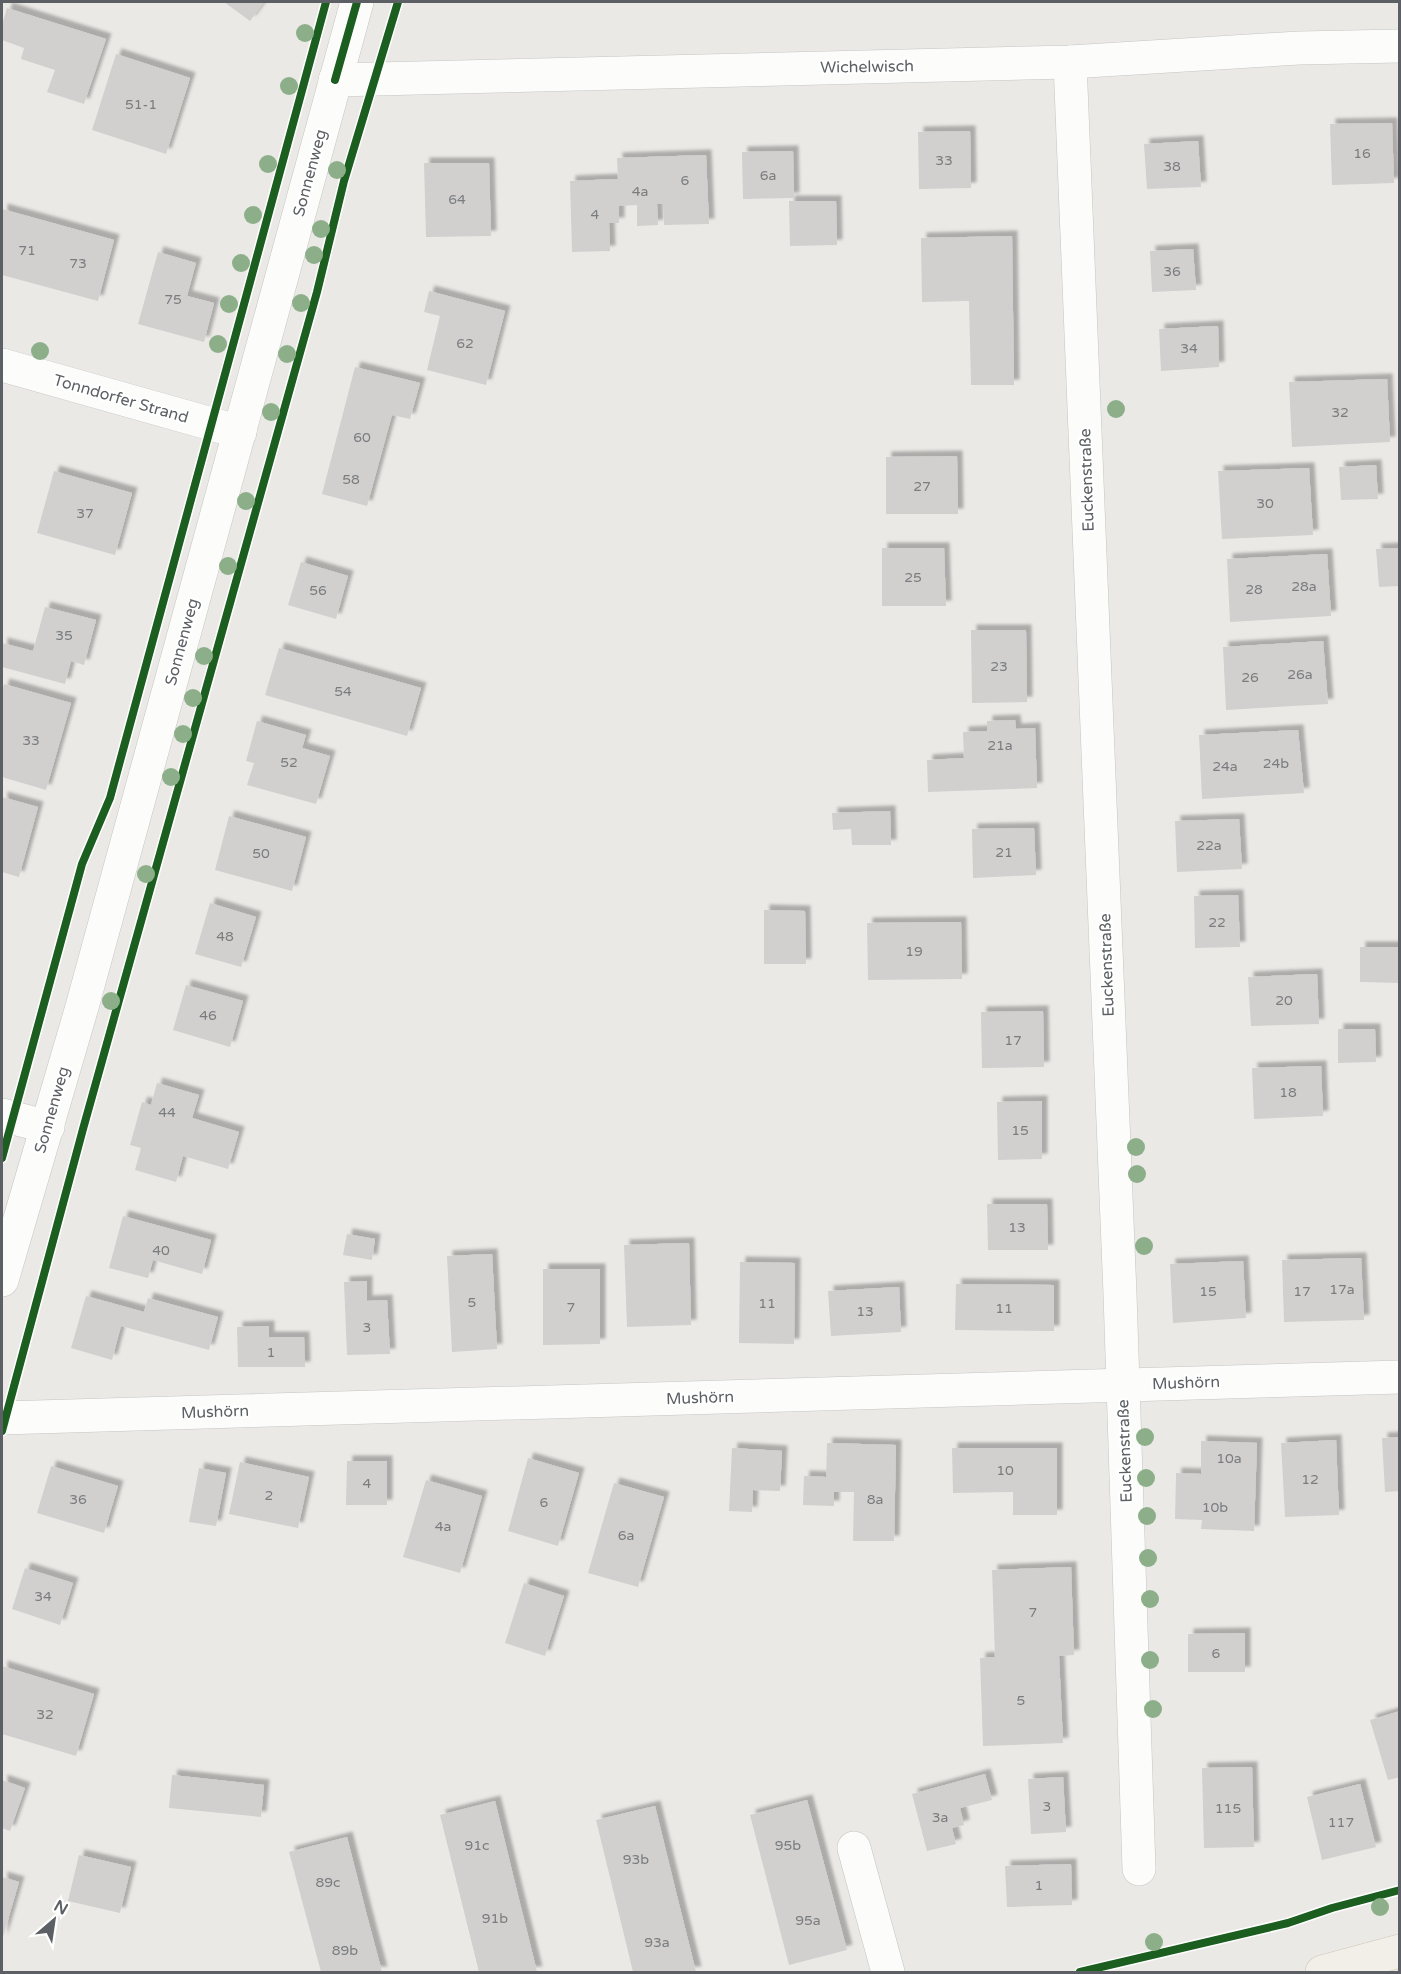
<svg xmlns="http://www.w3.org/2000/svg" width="1401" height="1974" viewBox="0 0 1401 1974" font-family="'Varela Round',sans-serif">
<defs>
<filter id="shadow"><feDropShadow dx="5.5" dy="-5.5" stdDeviation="1.5" flood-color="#0004"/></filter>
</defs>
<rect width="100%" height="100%" fill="#ebe9e6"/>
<g fill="#d1d0cf" filter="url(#shadow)">
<path d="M 224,2 L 264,2 L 250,21 Z"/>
<path d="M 7,8 L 106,39 L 84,104 L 47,92 L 55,70 L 21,59 L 24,48 L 2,40 L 2,25 Z"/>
<path d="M 116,54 L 190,78 L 166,154 L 92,130 Z"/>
<path d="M 1392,123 L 1394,183 L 1332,185 L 1330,124 Z"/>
<path d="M 970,131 L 971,188 L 919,189 L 918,132 Z"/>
<path d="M 1198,141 L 1201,187 L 1147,189 L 1144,144 Z"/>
<path d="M 793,151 L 794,198 L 743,199 L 742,152 Z"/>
<path d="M 706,155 L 709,224 L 664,225 L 663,204 L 657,204 L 658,225 L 637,226 L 637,205 L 619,206 L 619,223 L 609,223 L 610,251 L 572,252 L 570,181 L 618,179 L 617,158 Z"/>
<path d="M 424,163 L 489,163 L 491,236 L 426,237 Z"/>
<path d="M 789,201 L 836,201 L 837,245 L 790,246 Z"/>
<path d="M 2,209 L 114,240 L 98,301 L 2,275 Z"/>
<path d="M 1012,236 L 1014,385 L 971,385 L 969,301 L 922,302 L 921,238 Z"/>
<path d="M 1193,249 L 1196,290 L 1152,292 L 1150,251 Z"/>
<path d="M 158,252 L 196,263 L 187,296 L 214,303 L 204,342 L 138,324 Z"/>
<path d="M 429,291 L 505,311 L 486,385 L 427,370 L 440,316 L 424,312 Z"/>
<path d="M 1218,326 L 1219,367 L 1161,371 L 1159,329 Z"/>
<path d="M 355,367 L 420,383 L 410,419 L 392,415 L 367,506 L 322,494 Z"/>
<path d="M 1387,379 L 1390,442 L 1292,447 L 1289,382 Z"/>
<path d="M 957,456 L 958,514 L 886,514 L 886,457 Z"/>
<path d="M 1376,465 L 1378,499 L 1341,500 L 1339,467 Z"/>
<path d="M 1309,468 L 1313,535 L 1222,539 L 1218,471 Z"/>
<path d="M 54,471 L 132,493 L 115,555 L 37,533 Z"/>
<path d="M 882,548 L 944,548 L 946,606 L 882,606 Z"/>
<path d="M 1400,548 L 1400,586 L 1379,587 L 1376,549 Z"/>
<path d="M 1327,554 L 1331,616 L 1230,622 L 1227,559 Z"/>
<path d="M 301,562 L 348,576 L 336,619 L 288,605 Z"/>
<path d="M 45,607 L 96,620 L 84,665 L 71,661 L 65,684 L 2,667 L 2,643 L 33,651 Z"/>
<path d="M 971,630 L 1026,630 L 1027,702 L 972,703 Z"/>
<path d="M 1323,641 L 1328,704 L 1226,710 L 1223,647 Z"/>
<path d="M 279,648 L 421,688 L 407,736 L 265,695 Z"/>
<path d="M 4,684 L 71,703 L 46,790 L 2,777 L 2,692 Z"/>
<path d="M 1015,720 L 1016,729 L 1035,728 L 1037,788 L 928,792 L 927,760 L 964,758 L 963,732 L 987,731 L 987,721 Z"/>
<path d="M 257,721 L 306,735 L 302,748 L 330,756 L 316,804 L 247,785 L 254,763 L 246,761 Z"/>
<path d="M 1298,730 L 1304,793 L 1202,799 L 1199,735 Z"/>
<path d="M 2,797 L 38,807 L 19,877 L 2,872 Z"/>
<path d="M 890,811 L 891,845 L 852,845 L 851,829 L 833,830 L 832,813 Z"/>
<path d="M 229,816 L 306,837 L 292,891 L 215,870 Z"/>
<path d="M 1239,819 L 1242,869 L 1177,872 L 1175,821 Z"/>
<path d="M 1034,828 L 1036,875 L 973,878 L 972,829 Z"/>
<path d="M 1238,895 L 1240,947 L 1195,948 L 1194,896 Z"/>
<path d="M 210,903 L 256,917 L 241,967 L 195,954 Z"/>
<path d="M 764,910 L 805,911 L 806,964 L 764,964 Z"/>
<path d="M 961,922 L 962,979 L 868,980 L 867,923 Z"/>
<path d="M 1360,947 L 1400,947 L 1400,983 L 1360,982 Z"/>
<path d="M 1317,974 L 1319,1024 L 1251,1026 L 1248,977 Z"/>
<path d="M 186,985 L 243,1001 L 230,1047 L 173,1030 Z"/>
<path d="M 1043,1011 L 1044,1067 L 982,1068 L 981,1012 Z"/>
<path d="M 1338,1029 L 1375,1029 L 1376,1062 L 1338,1063 Z"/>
<path d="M 1321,1066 L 1323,1116 L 1254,1119 L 1252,1068 Z"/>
<path d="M 157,1083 L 199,1095 L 192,1118 L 239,1132 L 228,1169 L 183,1156 L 176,1182 L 135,1170 L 141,1148 L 130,1145 L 142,1102 L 151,1105 Z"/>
<path d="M 1042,1101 L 1042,1159 L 998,1160 L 997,1102 Z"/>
<path d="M 987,1204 L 1047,1204 L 1048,1250 L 988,1250 Z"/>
<path d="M 123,1216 L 211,1240 L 202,1274 L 153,1260 L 148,1278 L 109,1268 Z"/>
<path d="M 347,1234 L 375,1239 L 372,1260 L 343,1255 Z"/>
<path d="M 689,1243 L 691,1325 L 627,1327 L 624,1245 Z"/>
<path d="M 492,1254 L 497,1349 L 452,1352 L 447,1256 Z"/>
<path d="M 1361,1258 L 1364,1320 L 1284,1322 L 1282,1260 Z"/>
<path d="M 1243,1261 L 1246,1318 L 1173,1323 L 1170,1264 Z"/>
<path d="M 740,1262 L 795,1263 L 794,1344 L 739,1343 Z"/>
<path d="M 543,1269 L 600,1269 L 600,1344 L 543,1345 Z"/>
<path d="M 367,1281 L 367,1301 L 387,1300 L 390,1354 L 347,1355 L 344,1282 Z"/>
<path d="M 956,1284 L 1054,1285 L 1054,1331 L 955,1330 Z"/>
<path d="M 899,1287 L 901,1332 L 831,1336 L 828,1291 Z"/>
<path d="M 86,1296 L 144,1312 L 148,1298 L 218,1317 L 209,1350 L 121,1326 L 112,1360 L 71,1348 Z"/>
<path d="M 269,1326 L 269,1337 L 304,1337 L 305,1367 L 238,1367 L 237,1327 Z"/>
<path d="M 1400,1437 L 1400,1491 L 1385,1492 L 1382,1438 Z"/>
<path d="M 1336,1440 L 1339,1515 L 1285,1517 L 1281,1443 Z"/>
<path d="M 1201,1441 L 1257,1443 L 1254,1531 L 1201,1529 L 1202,1520 L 1175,1519 L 1176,1473 L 1201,1474 Z"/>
<path d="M 827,1443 L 896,1445 L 894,1541 L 853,1541 L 854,1492 L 834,1492 L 834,1506 L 803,1505 L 804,1476 L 826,1477 Z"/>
<path d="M 732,1448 L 782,1451 L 780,1491 L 753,1490 L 752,1512 L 729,1511 Z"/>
<path d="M 952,1448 L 1057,1448 L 1057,1515 L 1013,1515 L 1013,1492 L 953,1493 Z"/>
<path d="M 528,1458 L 579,1473 L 558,1546 L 508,1531 Z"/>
<path d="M 347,1461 L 387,1461 L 387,1505 L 346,1505 Z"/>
<path d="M 240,1462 L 309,1477 L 298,1528 L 229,1514 Z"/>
<path d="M 51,1466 L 118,1486 L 104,1533 L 37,1513 Z"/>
<path d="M 199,1468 L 226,1473 L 216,1526 L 189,1522 Z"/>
<path d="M 426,1480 L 482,1496 L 460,1573 L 403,1557 Z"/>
<path d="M 614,1483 L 664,1497 L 638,1587 L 588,1573 Z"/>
<path d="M 1071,1567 L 1074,1655 L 1059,1656 L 1063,1743 L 983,1746 L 980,1658 L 995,1657 L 992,1570 Z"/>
<path d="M 25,1568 L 73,1583 L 60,1625 L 12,1609 Z"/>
<path d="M 524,1583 L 564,1596 L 545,1656 L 505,1643 Z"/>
<path d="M 1245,1633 L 1245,1672 L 1188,1672 L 1188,1634 Z"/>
<path d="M 2,1666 L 94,1694 L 76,1756 L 2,1734 Z"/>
<path d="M 1400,1711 L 1400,1777 L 1388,1780 L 1370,1720 Z"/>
<path d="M 1252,1767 L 1254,1847 L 1204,1848 L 1202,1768 Z"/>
<path d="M 985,1774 L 992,1800 L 960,1808 L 964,1825 L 952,1828 L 956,1844 L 927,1851 L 912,1794 Z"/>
<path d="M 172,1775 L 264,1785 L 261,1817 L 169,1808 Z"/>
<path d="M 1063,1777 L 1066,1832 L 1031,1834 L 1028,1779 Z"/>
<path d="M 2,1780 L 25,1788 L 10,1831 L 2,1828 Z"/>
<path d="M 1360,1784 L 1376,1847 L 1322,1860 L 1307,1797 Z"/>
<path d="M 807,1800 L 847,1950 L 789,1965 L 750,1815 Z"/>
<path d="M 495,1801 L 513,1875 L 537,1972 L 479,1972 L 440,1815 Z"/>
<path d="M 655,1806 L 677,1896 L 696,1972 L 633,1972 L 596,1820 Z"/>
<path d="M 347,1837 L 366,1912 L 382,1972 L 321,1972 L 289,1852 Z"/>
<path d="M 79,1855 L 131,1867 L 120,1913 L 68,1901 Z"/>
<path d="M 1071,1864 L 1072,1905 L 1007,1907 L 1005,1866 Z"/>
<path d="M 2,1877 L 19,1882 L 2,1940 Z"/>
</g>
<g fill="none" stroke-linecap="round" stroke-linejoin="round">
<g stroke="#c5c5c5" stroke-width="34">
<g id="minor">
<path d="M 1070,62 L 1120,1294 L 1139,1869"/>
<path d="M 335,80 L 1070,62 L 1299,48 L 1400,46"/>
<path d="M 2,365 L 240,432"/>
<path d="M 2,1115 L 48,1127"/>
<path d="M 2,1280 L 82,1007 L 357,2"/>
<path d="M 2,1418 L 1400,1377"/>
<path d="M 854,1848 L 888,1972"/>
</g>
</g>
<g stroke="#d0c7b6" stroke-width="34">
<path id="major" d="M 1322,1972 L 1400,1951"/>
</g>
<use href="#minor" stroke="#fcfcfb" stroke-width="33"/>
<use href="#major" stroke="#f1efe8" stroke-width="33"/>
<g stroke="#fff" stroke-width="11">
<g id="cycleway">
<path d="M 335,80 L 357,2"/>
<path d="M 2,1158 L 82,864 L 110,798 L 326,2"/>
<path d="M 2,1431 L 83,1129 L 317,292 L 344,181 L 398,2"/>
<path d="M 1080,1972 L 1288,1923 L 1332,1908 L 1400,1890"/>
</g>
</g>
<use href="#cycleway" stroke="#1b5e20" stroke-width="8"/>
</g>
<g fill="#8caf8a">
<circle cx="305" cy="33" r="9"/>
<circle cx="289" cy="86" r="9"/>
<circle cx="268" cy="164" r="9"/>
<circle cx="337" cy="170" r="9"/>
<circle cx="253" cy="215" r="9"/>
<circle cx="321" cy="229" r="9"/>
<circle cx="314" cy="255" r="9"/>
<circle cx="241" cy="263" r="9"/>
<circle cx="301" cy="303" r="9"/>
<circle cx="229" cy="304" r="9"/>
<circle cx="218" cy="344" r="9"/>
<circle cx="40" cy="351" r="9"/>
<circle cx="287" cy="354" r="9"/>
<circle cx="1116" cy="409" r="9"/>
<circle cx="271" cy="412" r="9"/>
<circle cx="246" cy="501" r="9"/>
<circle cx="228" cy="566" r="9"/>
<circle cx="204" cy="656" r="9"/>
<circle cx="193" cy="698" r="9"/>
<circle cx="183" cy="734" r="9"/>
<circle cx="171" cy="777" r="9"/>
<circle cx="146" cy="874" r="9"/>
<circle cx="111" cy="1001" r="9"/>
<circle cx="1136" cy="1147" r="9"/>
<circle cx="1137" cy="1174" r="9"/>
<circle cx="1144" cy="1246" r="9"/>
<circle cx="1145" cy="1437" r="9"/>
<circle cx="1146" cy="1478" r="9"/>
<circle cx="1147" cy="1516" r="9"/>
<circle cx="1148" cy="1558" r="9"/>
<circle cx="1150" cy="1599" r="9"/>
<circle cx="1150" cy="1660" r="9"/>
<circle cx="1153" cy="1709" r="9"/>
<circle cx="1380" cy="1907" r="9"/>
<circle cx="1154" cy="1942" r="9"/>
</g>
<g text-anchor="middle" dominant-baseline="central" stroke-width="4.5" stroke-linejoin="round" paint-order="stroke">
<g font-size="14" fill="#7a7c7f">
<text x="141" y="104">51-1</text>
<text x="1362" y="153">16</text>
<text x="944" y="160">33</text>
<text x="1172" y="166">38</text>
<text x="768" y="175">6a</text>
<text x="685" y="180">6</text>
<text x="640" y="191">4a</text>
<text x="457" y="199">64</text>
<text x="595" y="214">4</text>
<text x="27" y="250">71</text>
<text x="78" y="263">73</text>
<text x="1172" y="271">36</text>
<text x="173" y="299">75</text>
<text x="465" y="343">62</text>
<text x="1189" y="348">34</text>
<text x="1340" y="412">32</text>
<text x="362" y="437">60</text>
<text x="351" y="479">58</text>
<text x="922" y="486">27</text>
<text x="1265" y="503">30</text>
<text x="85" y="513">37</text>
<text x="913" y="577">25</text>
<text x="1304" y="586">28a</text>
<text x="1254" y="589">28</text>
<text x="318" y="590">56</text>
<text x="64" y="635">35</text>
<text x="999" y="666">23</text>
<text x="1300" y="674">26a</text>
<text x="1250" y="677">26</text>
<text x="343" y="691">54</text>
<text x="31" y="740">33</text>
<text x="1000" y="745">21a</text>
<text x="289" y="762">52</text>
<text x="1276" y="763">24b</text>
<text x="1225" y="766">24a</text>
<text x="1209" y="845">22a</text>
<text x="1004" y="852">21</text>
<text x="261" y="853">50</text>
<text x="1217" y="922">22</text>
<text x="225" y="936">48</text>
<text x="914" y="951">19</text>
<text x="1284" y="1000">20</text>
<text x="208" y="1015">46</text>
<text x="1013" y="1040">17</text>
<text x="1288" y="1092">18</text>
<text x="167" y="1112">44</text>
<text x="1020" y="1130">15</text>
<text x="1017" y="1227">13</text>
<text x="161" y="1250">40</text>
<text x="1342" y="1289">17a</text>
<text x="1208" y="1291">15</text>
<text x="1302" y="1291">17</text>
<text x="472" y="1302">5</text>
<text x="767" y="1303">11</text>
<text x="571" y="1307">7</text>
<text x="1004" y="1308">11</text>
<text x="865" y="1311">13</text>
<text x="367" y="1327">3</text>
<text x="271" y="1352">1</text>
<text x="1229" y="1458">10a</text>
<text x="1005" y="1470">10</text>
<text x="1310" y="1479">12</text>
<text x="367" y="1483">4</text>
<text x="269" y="1495">2</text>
<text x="78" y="1499">36</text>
<text x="875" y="1499">8a</text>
<text x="544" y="1502">6</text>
<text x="1215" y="1507">10b</text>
<text x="443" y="1526">4a</text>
<text x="626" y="1535">6a</text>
<text x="43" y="1596">34</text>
<text x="1033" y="1612">7</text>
<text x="1216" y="1653">6</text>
<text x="1021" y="1700">5</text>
<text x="45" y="1714">32</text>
<text x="1047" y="1806">3</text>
<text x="1228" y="1808">115</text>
<text x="940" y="1817">3a</text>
<text x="1341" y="1822">117</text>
<text x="477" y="1845">91c</text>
<text x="788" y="1845">95b</text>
<text x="636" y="1859">93b</text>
<text x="328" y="1882">89c</text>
<text x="1039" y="1885">1</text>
<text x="495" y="1918">91b</text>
<text x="808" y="1920">95a</text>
<text x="657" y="1942">93a</text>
<text x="345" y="1950">89b</text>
</g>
<g font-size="16" fill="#5c5f63" stroke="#fff">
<text transform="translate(867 67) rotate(-1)">Wichelwisch</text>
<text transform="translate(310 173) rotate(-75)">Sonnenweg</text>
<text transform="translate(121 399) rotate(16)">Tonndorfer Strand</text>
<text transform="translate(1087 480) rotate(-92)">Euckenstraße</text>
<text transform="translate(182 642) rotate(-75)">Sonnenweg</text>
<text transform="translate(1107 965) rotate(-92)">Euckenstraße</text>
<text transform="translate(52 1110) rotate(-74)">Sonnenweg</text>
<text transform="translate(1186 1383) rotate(-2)">Mushörn</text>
<text transform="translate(700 1398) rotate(-2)">Mushörn</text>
<text transform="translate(215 1412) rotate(-2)">Mushörn</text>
<text transform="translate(1125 1451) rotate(-92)">Euckenstraße</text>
</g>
</g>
<rect width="1401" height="1974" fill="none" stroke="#5c5f63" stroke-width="6"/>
<g transform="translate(54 1920) rotate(29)" stroke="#ffffff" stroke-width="4.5" paint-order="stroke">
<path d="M0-4.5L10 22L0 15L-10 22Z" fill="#5c5f63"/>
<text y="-9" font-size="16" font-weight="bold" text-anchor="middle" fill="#5c5f63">N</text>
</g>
</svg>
